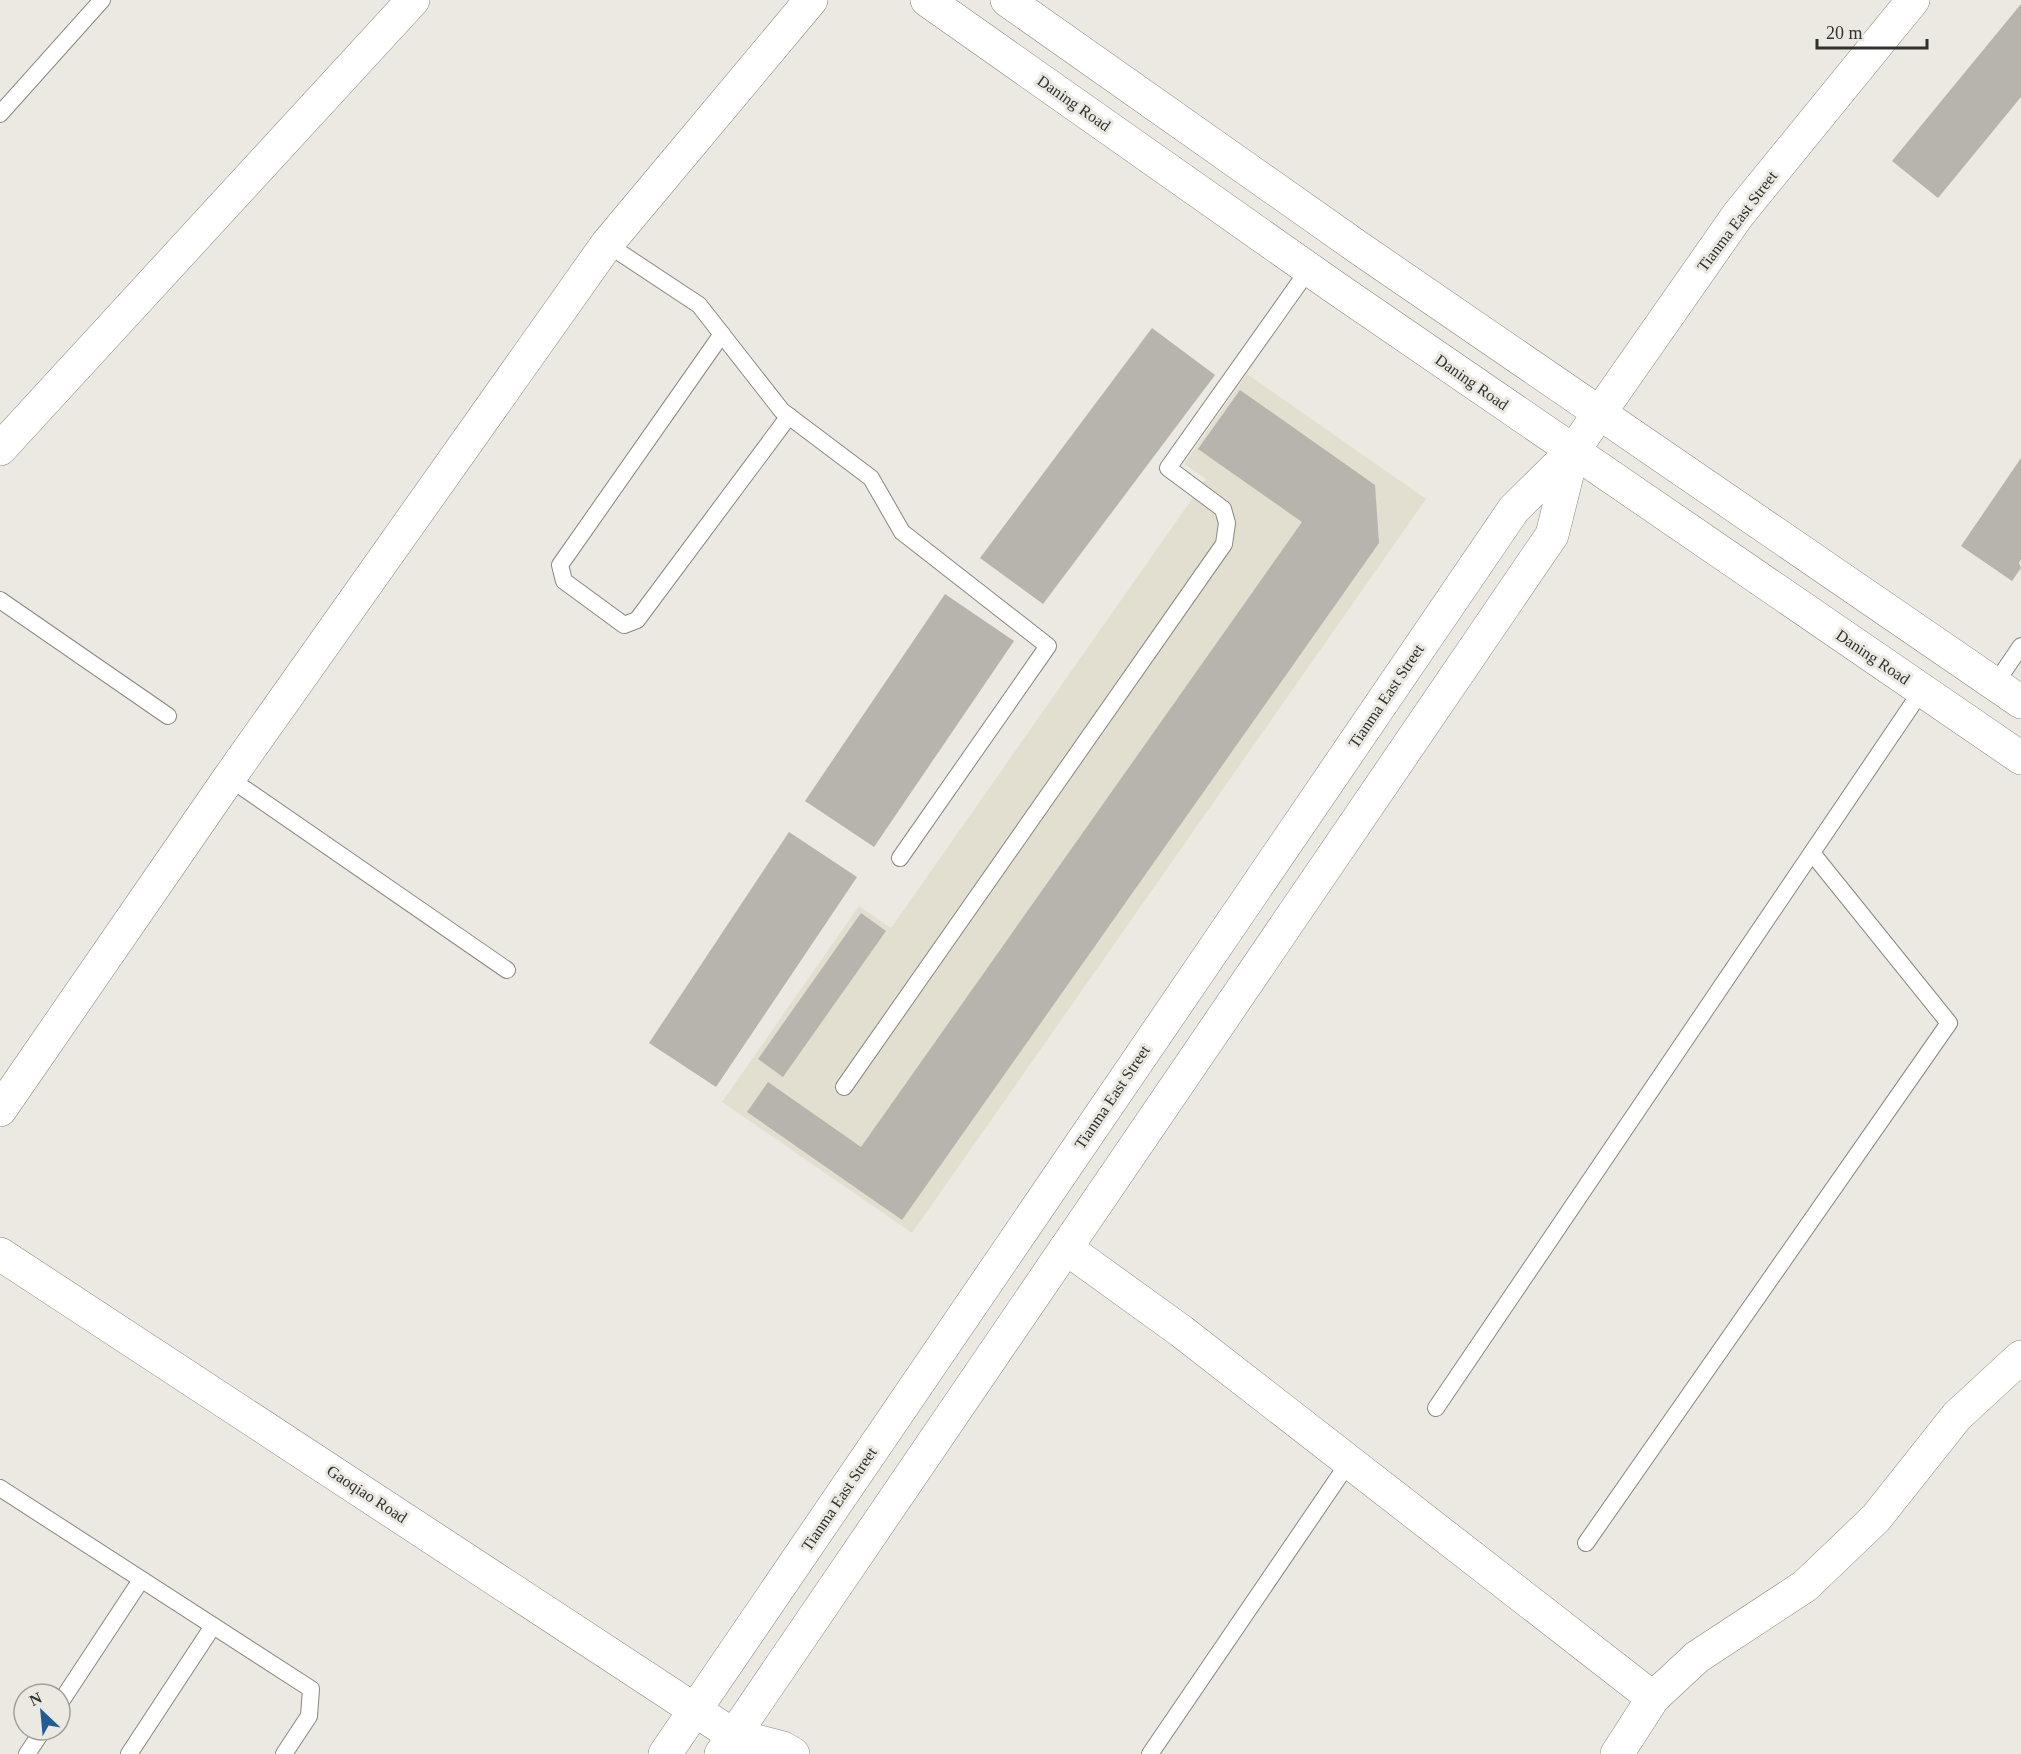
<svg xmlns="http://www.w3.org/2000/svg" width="2021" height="1754" viewBox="0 0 2021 1754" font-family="Georgia,serif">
<rect width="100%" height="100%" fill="#ebe9e1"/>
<path fill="#e3dfd0" d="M 1247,374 L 1426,499 L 912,1233 L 722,1102 L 859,906 L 891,928 L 1206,479 L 1184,464 Z"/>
<g fill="#b6b4ad">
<path d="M 2021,4 L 2021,97 L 1938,198 L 1892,161 Z"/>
<path d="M 1152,328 L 1215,375 L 1043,604 L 980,558 Z"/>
<path d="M 1240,390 L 1375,485 L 1379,543 L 902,1220 L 747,1112 L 768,1082 L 861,1147 L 1302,522 L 1198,449 Z"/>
<path d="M 2021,458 L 2021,559 L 2019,563 L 2021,568 L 2012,581 L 1961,546 Z"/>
<path d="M 945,594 L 1014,641 L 874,847 L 805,801 Z"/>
<path d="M 789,832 L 857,877 L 716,1087 L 649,1043 Z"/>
<path d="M 861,913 L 886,931 L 783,1077 L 758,1059 Z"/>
</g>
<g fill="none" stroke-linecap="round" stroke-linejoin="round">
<g stroke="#898780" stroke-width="18">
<g id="lane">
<path d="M 0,114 L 102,0"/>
<path d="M 607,244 L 699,305 L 782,411 L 871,478 L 902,532 L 1048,646 L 900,858"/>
<path d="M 722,334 L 560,565 L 564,581 L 624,625 L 637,620 L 789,416"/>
<path d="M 0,600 L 168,716"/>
<path d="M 1995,684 L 2021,646"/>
<path d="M 229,778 L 507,970"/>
<path d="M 844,1087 L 1224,544 L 1227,523 L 1223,509 L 1168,468 L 1309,269"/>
<path d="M 1436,1408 L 1922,690"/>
<path d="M 0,1488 L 311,1689 L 309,1716 L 284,1754"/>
<path d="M 1586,1543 L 1949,1023 L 1812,853"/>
<path d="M 60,1703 L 141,1580"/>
<path d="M 27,1754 L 43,1730"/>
<path d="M 129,1754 L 213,1626"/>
<path d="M 1150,1754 L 1349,1462"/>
</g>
</g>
<g stroke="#898780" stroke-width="34">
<g id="street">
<path d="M 0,449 L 413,0"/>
<path d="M 0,1110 L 229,778 L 607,244 L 811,0"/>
<path d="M 1066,1248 L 1181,1331 L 1653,1698 L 1617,1754"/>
<path d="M 0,1254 L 733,1735"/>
<path d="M 1653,1698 L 1697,1657 L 1805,1586 L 1876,1518 L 1957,1416 L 2021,1357"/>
</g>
</g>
<g stroke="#898780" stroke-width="34">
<g id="secondary">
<path d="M 733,1735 L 783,1748 L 793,1754"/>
<path d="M 665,1754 L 1514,509 L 1573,451 L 1738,215 L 1913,0"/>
<path d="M 721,1754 L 1552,535 L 1573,451"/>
</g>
</g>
<g stroke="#898780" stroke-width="34">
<g id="primary">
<path d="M 927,0 L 1333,286 L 2021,758"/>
<path d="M 1007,0 L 1359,248 L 2021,702"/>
</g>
</g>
<use href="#lane" stroke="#fff" stroke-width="16"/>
<use href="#street" stroke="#fff" stroke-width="33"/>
<use href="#secondary" stroke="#fff" stroke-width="33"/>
<use href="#primary" stroke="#fff" stroke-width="33"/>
</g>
<g text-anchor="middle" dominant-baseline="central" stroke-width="6" stroke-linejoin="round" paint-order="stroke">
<g font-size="16" fill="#31312e" stroke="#ebe9e1">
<text transform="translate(1074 103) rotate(35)">Daning Road</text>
<text transform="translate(1737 221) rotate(-53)">Tianma East Street</text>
<text transform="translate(1472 382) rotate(35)">Daning Road</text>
<text transform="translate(1873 657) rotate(34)">Daning Road</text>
<text transform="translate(1386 696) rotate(-56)">Tianma East Street</text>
<text transform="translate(1112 1097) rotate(-56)">Tianma East Street</text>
<text transform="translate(367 1494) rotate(33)">Gaoqiao Road</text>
<text transform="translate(839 1499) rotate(-56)">Tianma East Street</text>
</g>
</g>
<g transform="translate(42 1712) rotate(334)"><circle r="28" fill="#ebe9e1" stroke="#a19f99" stroke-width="1.5"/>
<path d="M0-4.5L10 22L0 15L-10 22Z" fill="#215d94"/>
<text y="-9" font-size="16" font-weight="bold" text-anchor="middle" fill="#31312e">N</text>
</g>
<path d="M1817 39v9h110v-9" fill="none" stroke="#31312e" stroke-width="3"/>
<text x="1826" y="39" font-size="18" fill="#31312e" stroke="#ebe9e1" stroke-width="4.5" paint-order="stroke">20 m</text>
</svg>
